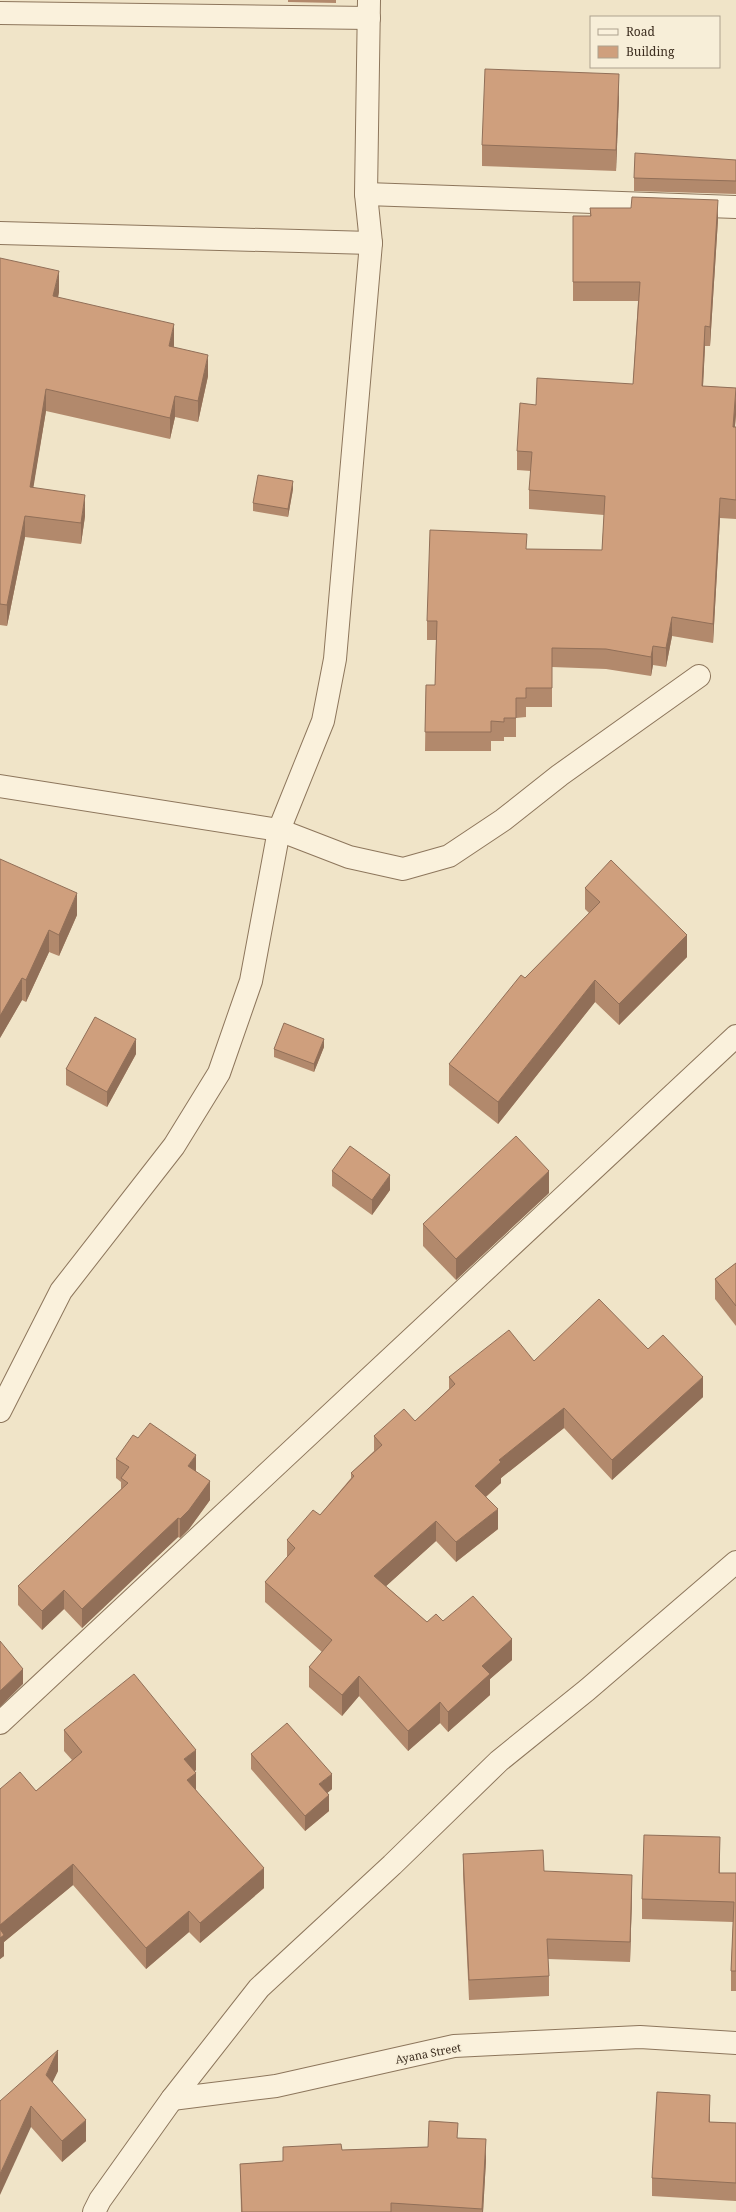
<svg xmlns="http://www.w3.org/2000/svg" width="736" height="2212" viewBox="0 0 736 2212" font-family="'Noto Serif',serif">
<rect width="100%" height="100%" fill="#f0e4c8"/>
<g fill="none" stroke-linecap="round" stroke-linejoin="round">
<g stroke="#8d765c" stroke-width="24">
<g id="street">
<path d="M 0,13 L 369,18"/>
<path d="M 366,194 L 736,207"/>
<path d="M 0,233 L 371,243"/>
<path d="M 0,786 L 279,830 L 349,857 L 403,869 L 449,856 L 503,820 L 560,775 L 699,676"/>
<path d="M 0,1411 L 61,1291 L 174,1146 L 219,1073 L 251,981 L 279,830 L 323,721 L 335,659 L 371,243 L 366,194 L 369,0"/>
<path d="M 0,1723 L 736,1036"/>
<path d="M 172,2099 L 276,2086 L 454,2046 L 640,2037 L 736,2043"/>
<path d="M 94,2212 L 100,2200 L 172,2099 L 259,1988 L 392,1865 L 499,1761 L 587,1690 L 736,1562"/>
</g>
</g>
<use href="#street" stroke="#faf1dc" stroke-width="22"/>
</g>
<g fill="#b2896c">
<path d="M 288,0 L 336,0 L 336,3 L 288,2 Z"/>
<path d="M 619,96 L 616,171 L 482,166 L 482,145 Z"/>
<path d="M 736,160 L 736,194 L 634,191 L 634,178 Z"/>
<path d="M 590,208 L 718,219 L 710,346 L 705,346 L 703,386 L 736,388 L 736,414 L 735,427 L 736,427 L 736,519 L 720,518 L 713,643 L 672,636 L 666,667 L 653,665 L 651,676 L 606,669 L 552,667 L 552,707 L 526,707 L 526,717 L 516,718 L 516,737 L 504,737 L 504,741 L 491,741 L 491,751 L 425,751 L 426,685 L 435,685 L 436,640 L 427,640 L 427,621 L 527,549 L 602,550 L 604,515 L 529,509 L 529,490 L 531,471 L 517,470 L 517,451 L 536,405 L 633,384 L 638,301 L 573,301 L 573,216 L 590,216 Z"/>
<path d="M 0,258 L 59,292 L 58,298 L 174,345 L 174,347 L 208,376 L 198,422 L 175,417 L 170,439 L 46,411 L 33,487 L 85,516 L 81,544 L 25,537 L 7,626 L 0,625 Z"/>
<path d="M 293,489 L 288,517 L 253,511 L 253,503 Z"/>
<path d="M 0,859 L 77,915 L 59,956 L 49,952 L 26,1002 L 22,1000 L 0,1038 Z"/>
<path d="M 585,888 L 687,957 L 619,1025 L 595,1002 L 498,1124 L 449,1085 L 449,1064 L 525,978 L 589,913 L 585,909 Z"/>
<path d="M 324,1047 L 314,1072 L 274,1057 L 274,1049 Z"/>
<path d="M 136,1054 L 107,1107 L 66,1085 L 66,1069 Z"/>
<path d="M 332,1171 L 390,1190 L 372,1215 L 332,1186 Z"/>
<path d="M 549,1193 L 456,1280 L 423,1246 L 423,1224 Z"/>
<path d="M 736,1263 L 736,1326 L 715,1299 L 715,1279 Z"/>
<path d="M 648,1349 L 703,1397 L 612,1480 L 564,1428 L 501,1478 L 501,1483 L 486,1497 L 498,1529 L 456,1562 L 436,1541 L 386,1586 L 427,1622 L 443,1621 L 512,1660 L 490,1679 L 490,1695 L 448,1732 L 440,1723 L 408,1751 L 359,1696 L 342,1716 L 309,1687 L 309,1667 L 322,1652 L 265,1602 L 265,1582 L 287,1557 L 287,1540 L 320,1515 L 351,1478 L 351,1473 L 374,1451 L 374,1436 L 415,1421 L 449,1389 L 449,1377 L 534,1361 Z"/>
<path d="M 116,1459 L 196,1472 L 210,1500 L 189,1529 L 180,1538 L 178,1537 L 82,1628 L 64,1609 L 42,1630 L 18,1605 L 18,1586 L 121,1489 L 121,1482 L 116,1478 Z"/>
<path d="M 64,1730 L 196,1770 L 195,1771 L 196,1790 L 264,1888 L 200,1943 L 189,1932 L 146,1969 L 73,1885 L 4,1942 L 4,1956 L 0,1959 L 0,1789 L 36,1791 L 72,1760 L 64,1751 Z"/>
<path d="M 251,1754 L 332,1789 L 327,1793 L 329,1811 L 305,1831 L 251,1769 Z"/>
<path d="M 463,1854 L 544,1871 L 632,1895 L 630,1962 L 548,1959 L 549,1976 L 549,1996 L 469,2000 L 463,1874 Z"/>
<path d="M 720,1857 L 720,1873 L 736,1873 L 736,1991 L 731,1991 L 731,1971 L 733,1922 L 642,1919 L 642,1899 Z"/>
<path d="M 58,2071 L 52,2082 L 86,2141 L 62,2162 L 31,2127 L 0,2101 Z"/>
<path d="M 710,2113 L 710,2122 L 736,2123 L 736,2201 L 652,2196 L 652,2178 Z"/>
<path d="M 458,2138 L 486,2160 L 483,2212 L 241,2212 L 240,2164 L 283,2161 L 342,2150 L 428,2147 Z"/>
</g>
<g fill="#916f58">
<path d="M 619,74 L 619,96 L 616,171 L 616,150 Z"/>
<path d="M 718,200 L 718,219 L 710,346 L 710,327 Z"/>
<path d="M 59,271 L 59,292 L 53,318 L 53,296 Z"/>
<path d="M 174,324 L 174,345 L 169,367 L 169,346 Z"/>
<path d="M 705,326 L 705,346 L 702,405 L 702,386 Z"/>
<path d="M 208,355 L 208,376 L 198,422 L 198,401 Z"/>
<path d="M 46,389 L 46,411 L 30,508 L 30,487 Z"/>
<path d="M 736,395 L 736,414 L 733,446 L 733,427 Z"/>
<path d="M 175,396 L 175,417 L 170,439 L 170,418 Z"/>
<path d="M 293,481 L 293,489 L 288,517 L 288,509 Z"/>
<path d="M 85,495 L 85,516 L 81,544 L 81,523 Z"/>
<path d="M 720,498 L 720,518 L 713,643 L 713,624 Z"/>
<path d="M 25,516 L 25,537 L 7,626 L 7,605 Z"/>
<path d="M 672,617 L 672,636 L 666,667 L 666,648 Z"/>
<path d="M 653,646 L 653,665 L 651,676 L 651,657 Z"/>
<path d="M 77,893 L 77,915 L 59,956 L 59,935 Z"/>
<path d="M 49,930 L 49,952 L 26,1002 L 26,980 Z"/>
<path d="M 687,935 L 687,957 L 619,1025 L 619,1004 Z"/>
<path d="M 22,978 L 22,1000 L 0,1038 L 0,1016 Z"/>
<path d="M 595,980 L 595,1002 L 498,1124 L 498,1102 Z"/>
<path d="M 136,1039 L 136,1054 L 107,1107 L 107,1092 Z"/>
<path d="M 324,1039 L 324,1047 L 314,1072 L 314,1064 Z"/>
<path d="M 549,1171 L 549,1193 L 456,1280 L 456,1259 Z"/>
<path d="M 390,1175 L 390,1190 L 372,1215 L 372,1200 Z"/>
<path d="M 703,1377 L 703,1397 L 612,1480 L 612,1460 Z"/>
<path d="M 564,1408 L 564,1428 L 501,1478 L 501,1483 L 475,1506 L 475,1486 L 499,1460 Z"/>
<path d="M 196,1455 L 196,1474 L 188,1466 Z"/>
<path d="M 210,1481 L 210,1500 L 189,1529 L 180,1538 L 180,1519 Z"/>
<path d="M 498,1509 L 498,1529 L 456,1562 L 456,1542 Z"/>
<path d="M 178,1518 L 178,1537 L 82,1628 L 82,1609 Z"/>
<path d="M 436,1521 L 436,1541 L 374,1597 L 374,1576 Z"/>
<path d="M 64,1590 L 64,1609 L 42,1630 L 42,1611 Z"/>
<path d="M 512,1639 L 512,1660 L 490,1679 L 490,1695 L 448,1732 L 448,1712 L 482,1666 Z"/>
<path d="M 23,1669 L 23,1684 L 0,1707 L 0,1691 Z"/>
<path d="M 359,1676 L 359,1696 L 342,1716 L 342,1695 Z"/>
<path d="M 440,1702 L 440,1723 L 408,1751 L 408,1731 Z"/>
<path d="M 196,1750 L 196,1770 L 184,1780 L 184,1759 Z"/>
<path d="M 196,1773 L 196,1793 L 187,1780 Z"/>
<path d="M 332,1774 L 332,1789 L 319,1800 L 319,1784 Z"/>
<path d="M 329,1795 L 329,1811 L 305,1831 L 305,1816 Z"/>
<path d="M 73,1864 L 73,1885 L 4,1942 L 4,1956 L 0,1959 L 0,1925 Z"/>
<path d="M 264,1868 L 264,1888 L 200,1943 L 200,1923 Z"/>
<path d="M 632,1875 L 632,1895 L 630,1962 L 630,1942 Z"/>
<path d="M 189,1911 L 189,1932 L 146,1969 L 146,1948 Z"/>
<path d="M 58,2050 L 58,2071 L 46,2096 L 46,2075 Z"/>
<path d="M 710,2095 L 710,2113 L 709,2139 L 709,2122 Z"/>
<path d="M 31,2106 L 31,2127 L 0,2195 L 0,2174 Z"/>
<path d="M 86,2120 L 86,2141 L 62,2162 L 62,2141 Z"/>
<path d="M 486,2139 L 486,2160 L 483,2212 L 482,2212 Z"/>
</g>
<g fill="#cf9f7d" stroke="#916f58">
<path d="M 485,69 L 619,74 L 616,150 L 482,145 Z"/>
<path d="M 635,153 L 736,160 L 736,181 L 634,178 Z"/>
<path d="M 632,197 L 718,200 L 710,327 L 705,326 L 702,386 L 736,388 L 733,427 L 736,427 L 736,500 L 720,498 L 713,624 L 672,617 L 666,648 L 653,646 L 651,657 L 606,649 L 552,648 L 552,688 L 526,688 L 526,698 L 516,698 L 516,718 L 504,718 L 504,722 L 491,721 L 491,732 L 425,732 L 426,685 L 435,685 L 437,621 L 427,621 L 430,530 L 527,534 L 526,549 L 602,550 L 605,496 L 529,490 L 532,452 L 517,451 L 520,403 L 536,405 L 537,378 L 633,384 L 640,282 L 573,282 L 573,216 L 591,216 L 590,208 L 631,208 Z"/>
<path d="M 0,258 L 59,271 L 53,296 L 174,324 L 169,346 L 208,355 L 198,401 L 175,396 L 170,418 L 46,389 L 30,487 L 85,495 L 81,523 L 25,516 L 7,605 L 0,604 Z"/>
<path d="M 258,475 L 293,481 L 288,509 L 253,503 Z"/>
<path d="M 0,859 L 77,893 L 59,935 L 49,930 L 26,980 L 22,978 L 0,1016 Z"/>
<path d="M 611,860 L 687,935 L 619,1004 L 595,980 L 498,1102 L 449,1064 L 521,975 L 525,978 L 600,902 L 585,888 Z"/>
<path d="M 95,1017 L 136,1039 L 107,1092 L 66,1069 Z"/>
<path d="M 284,1023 L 324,1039 L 314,1064 L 274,1049 Z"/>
<path d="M 516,1136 L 549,1171 L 456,1259 L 423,1224 Z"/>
<path d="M 350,1146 L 390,1175 L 372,1200 L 332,1171 Z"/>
<path d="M 736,1263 L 736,1306 L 715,1279 Z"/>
<path d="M 599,1299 L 648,1349 L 663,1335 L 703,1377 L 612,1460 L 564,1408 L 499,1460 L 501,1462 L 475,1486 L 498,1509 L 456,1542 L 436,1521 L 374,1576 L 427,1622 L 436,1614 L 443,1621 L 473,1596 L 512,1639 L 482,1666 L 490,1674 L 448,1712 L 440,1702 L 408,1731 L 359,1676 L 342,1695 L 309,1667 L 332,1640 L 265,1582 L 295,1548 L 287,1540 L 313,1510 L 320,1515 L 354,1476 L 351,1473 L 382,1445 L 374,1436 L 404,1409 L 415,1421 L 455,1384 L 449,1377 L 509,1330 L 534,1361 Z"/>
<path d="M 150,1423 L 196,1455 L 188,1466 L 210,1481 L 189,1510 L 180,1519 L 178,1518 L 82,1609 L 64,1590 L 42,1611 L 18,1586 L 128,1483 L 121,1478 L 129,1467 L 116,1459 L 133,1435 L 138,1438 Z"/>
<path d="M 0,1641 L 23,1669 L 0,1691 Z"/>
<path d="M 134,1674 L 196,1750 L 184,1759 L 196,1773 L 187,1780 L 264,1868 L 200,1923 L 189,1911 L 146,1948 L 73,1864 L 0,1925 L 0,1789 L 20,1772 L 36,1791 L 82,1752 L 64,1730 Z"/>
<path d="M 287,1723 L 332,1774 L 319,1784 L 329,1795 L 305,1816 L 251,1754 Z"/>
<path d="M 644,1835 L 720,1837 L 719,1873 L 736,1873 L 736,1971 L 731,1971 L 734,1902 L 642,1899 Z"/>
<path d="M 543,1850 L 544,1871 L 632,1875 L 630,1942 L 547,1939 L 549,1976 L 469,1980 L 463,1854 Z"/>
<path d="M 0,1929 L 4,1935 L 0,1938 Z"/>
<path d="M 58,2050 L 46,2075 L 86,2120 L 62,2141 L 31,2106 L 0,2174 L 0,2101 Z"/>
<path d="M 657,2092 L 710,2095 L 709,2122 L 736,2123 L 736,2183 L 652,2178 Z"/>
<path d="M 429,2121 L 458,2123 L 457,2138 L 486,2139 L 482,2209 L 391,2203 L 391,2212 L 242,2212 L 240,2164 L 283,2161 L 283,2147 L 341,2144 L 342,2150 L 428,2147 Z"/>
</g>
<g text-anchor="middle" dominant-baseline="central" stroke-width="3.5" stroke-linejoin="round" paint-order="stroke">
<g font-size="11" fill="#3d2e20" stroke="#f7eed8">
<text transform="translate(428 2053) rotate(-11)">Ayana Street</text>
</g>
</g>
<rect x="590" y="16" width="130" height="52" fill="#f7eed8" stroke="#ada18e"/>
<rect x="598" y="29" width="20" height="6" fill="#faf1dc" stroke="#ada18e"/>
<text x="626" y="36" font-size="12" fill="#3d2e20">Road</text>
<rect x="598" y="46" width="20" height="12" fill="#cf9f7d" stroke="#ada18e"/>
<text x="626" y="56" font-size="12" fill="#3d2e20">Building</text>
</svg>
